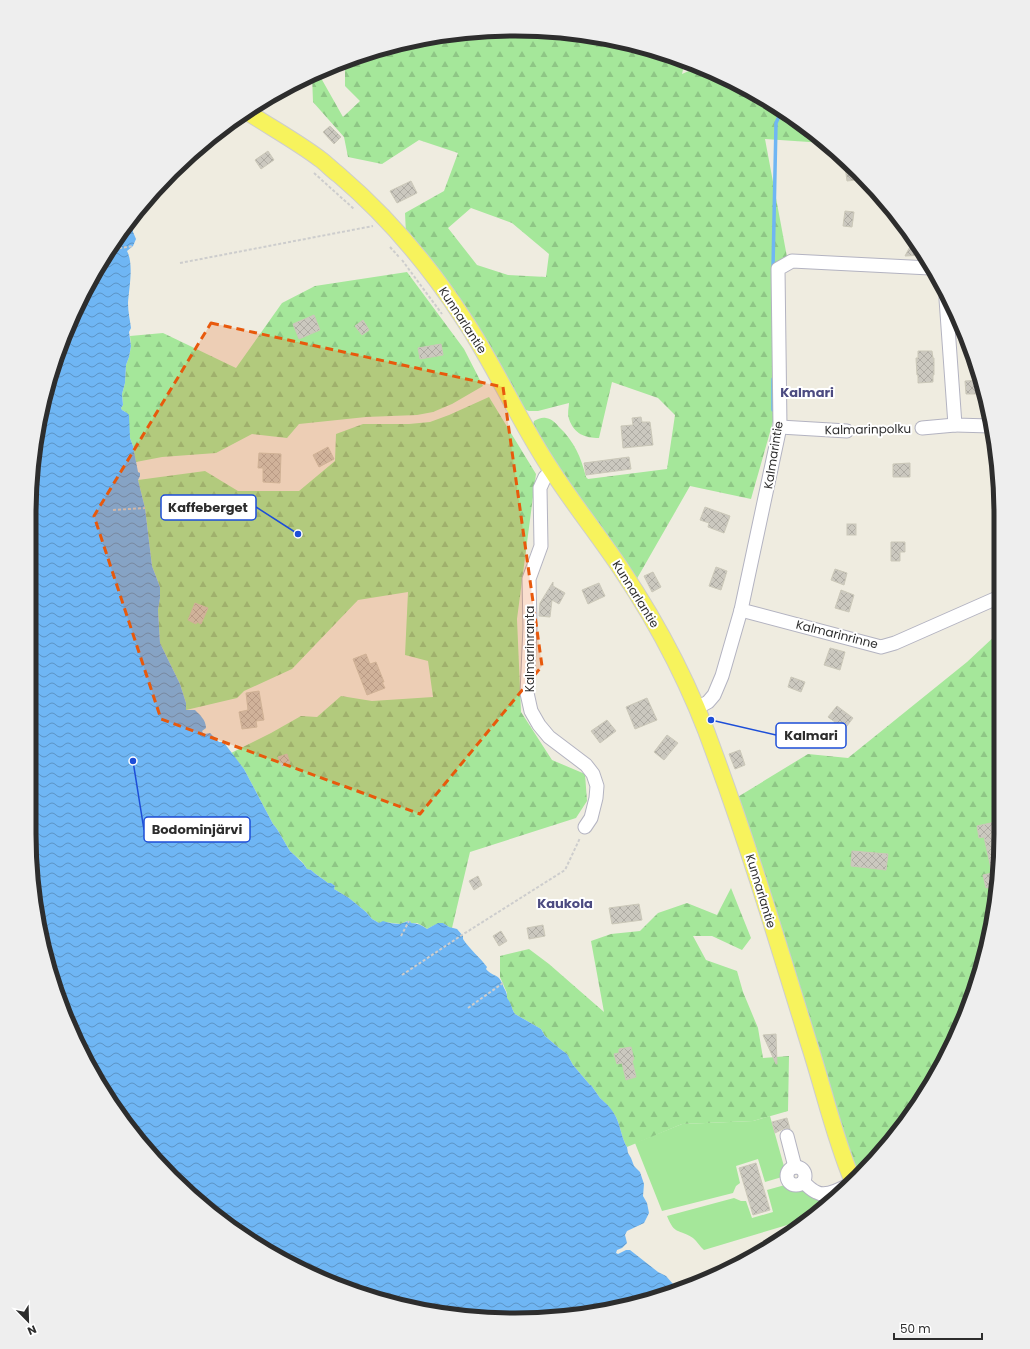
<svg xmlns="http://www.w3.org/2000/svg" width="1030" height="1349" viewBox="0 0 1030 1349" font-family="Poppins,sans-serif">
<defs>
<pattern id="forest-firs" width="22" height="20" patternUnits="userSpaceOnUse"><rect width="22" height="20" fill="#a5e79a"/><path d="M5 1l3.5 6h-7zM16 11l3.5 6h-7z" fill="#8ec685"/></pattern>
<pattern id="water-waves" width="16" height="10" patternUnits="userSpaceOnUse"><rect width="16" height="10" fill="#6fb6f4"/><path d="M0 5q4-4 8 0t8 0" fill="none" stroke="#5c94c6"/></pattern>
<pattern id="building-cross-hatch" width="8" height="8" patternUnits="userSpaceOnUse"><rect width="8" height="8" fill="#cbc8bf"/><path d="M0 0l8 8M0 8l8-8" fill="none" stroke="#afaca4"/></pattern>
</defs>
<rect width="100%" height="100%" fill="#efece0"/>
<g fill="#a5e79a">
<path d="M 770,1116 L 785,1170 L 782,1177 L 765,1182 L 758,1159 L 736,1166 L 740,1183 L 736,1186 L 733,1193 L 662,1211 L 635,1143 L 682,1124 L 753,1121 Z"/>
<path d="M 785,1185 L 793,1191 L 797,1191 L 803,1189 L 828,1198 L 829,1202 L 816,1212 L 804,1220 L 704,1250 C 700,1247 697,1241 693,1238 C 678,1228 675,1236 667,1216 L 734,1198 L 741,1201 L 746,1201 L 752,1218 L 773,1212 L 767,1190 Z"/>
</g>
<g fill="url(#forest-firs)" fill-rule="evenodd">
<path d="M 515,29 L 610,38 L 685,61 L 682,74 L 700,66 L 701,66 L 785,111 L 824,143 L 765,139 L 787,257 L 772,272 L 776,411 L 751,499 L 690,486 L 635,582 L 532,430 L 534,421 C 538,419 542,417 546,418 C 552,419 556,423 559,427 C 574,441 581,457 586,477 L 588,479 L 667,469 L 675,415 L 658,398 L 612,382 L 599,438 C 585,438 574,434 569,419 C 567,414 569,407 569,403 L 538,411 L 529,411 L 520,408 L 406,234 L 405,213 L 444,191 L 458,153 L 419,140 L 382,164 L 348,157 L 344,137 L 313,102 L 312,75 L 321,70 L 321,78 L 343,117 L 360,101 L 345,86 L 345,61 L 369,54 L 371,57 L 384,49 L 420,38 ZM 471,208 L 512,223 L 549,254 L 546,277 L 508,275 L 477,265 L 448,228 Z"/>
<path d="M 407,272 L 464,349 L 483,386 L 452,404 L 433,412 L 417,415 L 366,417 L 299,424 L 287,438 L 252,434 L 216,453 L 162,457 L 136,462 L 133,446 L 130,438 L 127,413 L 122,410 L 121,408 L 123,405 L 122,394 L 125,383 L 126,365 L 129,357 L 131,346 L 130,336 L 163,333 L 236,368 L 282,303 L 315,286 Z"/>
<path d="M 489,397 L 536,474 L 517,619 L 521,712 L 552,760 L 585,774 L 587,801 L 576,818 L 470,852 L 452,928 C 450,928 448,926 446,925 C 440,921 433,926 427,929 L 423,926 L 417,923 L 411,923 L 410,921 L 407,921 L 401,924 L 384,922 L 379,923 L 372,919 L 366,912 L 349,898 L 334,889 L 335,886 L 331,883 L 328,883 C 322,878 316,875 311,870 L 307,869 C 303,861 296,857 290,851 C 284,842 280,832 273,824 L 244,769 L 231,753 L 271,733 L 301,716 L 317,717 L 341,696 L 372,701 L 433,697 L 428,661 L 405,655 L 408,592 L 358,600 L 292,669 L 244,691 L 237,698 L 186,710 L 186,703 L 180,684 L 160,643 L 158,610 L 160,598 L 160,587 L 152,566 L 145,508 L 138,480 L 205,471 L 238,491 L 299,491 L 335,461 L 336,434 L 363,424 L 409,424 L 430,422 L 449,415 Z"/>
<path d="M 997,634 L 997,898 L 975,990 L 919,1104 L 857,1179 L 736,798 L 808,754 L 848,758 L 967,662 Z"/>
<path d="M 731,888 L 751,938 L 742,950 L 712,936 L 693,936 L 706,960 L 737,971 L 743,992 L 758,1028 L 763,1058 L 789,1056 L 788,1111 L 753,1121 L 682,1124 L 627,1147 C 623,1142 620,1125 616,1117 C 612,1110 607,1104 600,1098 C 597,1094 594,1089 591,1085 L 590,1085 L 573,1065 L 567,1054 L 559,1048 L 545,1036 L 541,1029 L 515,1014 C 511,1008 511,1003 506,998 L 507,993 L 500,977 L 500,956 L 529,949 L 549,964 L 604,1012 L 591,941 L 611,934 L 640,931 L 658,913 L 687,903 L 717,915 Z"/>
</g>
<path fill="url(#water-waves)" d="M 133,216 L 133,232 L 136,239 L 133,246 L 127,251 C 134,264 129,288 128,303 C 128,312 130,320 131,328 L 129,332 L 131,346 L 129,357 L 126,365 L 125,383 L 122,394 L 123,405 L 121,408 L 122,410 L 127,413 L 129,415 L 130,438 L 133,446 L 138,472 L 140,473 L 140,476 L 138,480 L 145,508 L 152,566 L 160,587 L 160,598 L 158,610 L 160,643 L 180,684 L 186,703 L 186,710 L 195,710 C 200,715 206,720 206,728 L 202,731 L 203,733 L 205,734 L 210,733 L 219,742 L 222,742 L 225,744 L 244,769 L 273,824 C 280,832 284,842 290,851 C 296,857 303,862 307,869 L 311,870 C 316,875 322,878 328,883 L 331,883 L 335,886 L 334,889 L 349,898 L 366,912 L 372,919 L 379,923 L 383,921 C 388,923 395,924 400,924 C 404,923 406,921 410,921 L 411,923 C 417,923 422,925 427,929 L 438,923 L 443,923 L 449,927 L 457,929 L 463,936 L 463,939 C 470,950 480,957 487,967 L 486,969 C 495,979 498,971 504,988 C 506,992 507,993 507,998 C 512,1004 511,1008 515,1014 L 541,1029 L 545,1036 L 559,1048 L 567,1054 L 573,1065 L 590,1085 L 591,1085 C 594,1089 597,1094 600,1098 C 607,1104 612,1109 616,1117 C 620,1125 623,1142 627,1147 L 628,1153 L 631,1158 L 634,1166 L 640,1172 L 644,1184 L 643,1196 L 647,1203 L 649,1213 L 644,1223 L 627,1231 L 625,1235 L 627,1243 L 622,1248 L 617,1250 L 616,1253 L 618,1254 L 626,1250 L 630,1250 L 658,1272 L 666,1276 L 673,1284 L 679,1286 L 681,1290 L 671,1294 L 547,1319 L 420,1311 L 329,1283 L 272,1255 L 172,1178 L 94,1077 L 46,960 L 29,834 L 30,483 L 46,389 L 79,300 Z"/>
<g fill="none" stroke-linecap="round" stroke-linejoin="round">
<g stroke="#6fb6f4" stroke-width="3.5">
<path d="M 773,268 L 776,123 L 782,110"/>
<path d="M 773,410 L 773,379"/>
</g>
</g>
<g fill="url(#building-cross-hatch)" stroke="#cbc8b9">
<path d="M 330,126 L 341,137 L 334,144 L 323,132 Z"/>
<path d="M 268,151 L 274,160 L 261,169 L 255,160 Z"/>
<path d="M 844,159 L 859,172 L 865,179 L 847,181 Z"/>
<path d="M 411,181 L 417,193 L 397,203 L 390,191 Z"/>
<path d="M 845,211 L 854,212 L 852,227 L 843,226 Z"/>
<path d="M 914,239 L 919,245 L 924,255 L 905,256 Z"/>
<path d="M 314,315 L 320,330 L 299,339 L 293,324 Z"/>
<path d="M 363,320 L 369,330 L 362,335 L 355,326 Z"/>
<path d="M 441,344 L 443,355 L 420,359 L 418,348 Z"/>
<path d="M 918,351 L 932,351 L 933,358 L 934,358 L 934,375 L 933,375 L 933,382 L 918,383 L 918,375 L 917,375 L 916,358 L 918,358 Z"/>
<path d="M 980,380 L 983,394 L 966,394 L 965,381 Z"/>
<path d="M 641,417 L 642,422 L 650,422 L 653,445 L 623,448 L 621,426 L 633,425 L 632,418 Z"/>
<path d="M 328,447 L 334,459 L 319,467 L 313,455 Z"/>
<path d="M 259,453 L 281,454 L 280,483 L 263,482 L 263,468 L 258,468 Z"/>
<path d="M 629,457 L 631,469 L 586,475 L 584,463 Z"/>
<path d="M 910,463 L 910,477 L 893,477 L 893,464 Z"/>
<path d="M 705,507 L 730,516 L 724,533 L 708,527 L 709,523 L 700,520 Z"/>
<rect x="847" y="524" width="9" height="11"/>
<path d="M 891,542 L 905,542 L 905,552 L 900,552 L 900,561 L 891,561 Z"/>
<path d="M 716,567 L 727,571 L 721,590 L 709,586 Z"/>
<path d="M 835,569 L 847,573 L 844,585 L 831,580 Z"/>
<path d="M 653,572 L 661,587 L 652,592 L 644,576 Z"/>
<path d="M 553,582 L 553,586 L 565,593 L 559,604 L 552,600 L 550,617 L 539,616 L 540,603 Z"/>
<path d="M 599,583 L 605,596 L 588,604 L 582,590 Z"/>
<path d="M 841,590 L 854,595 L 849,612 L 835,608 Z"/>
<path d="M 195,603 L 208,608 L 201,624 L 197,622 L 196,624 L 188,620 Z"/>
<path d="M 830,648 L 845,652 L 840,670 L 824,665 Z"/>
<path d="M 366,654 L 370,664 L 376,662 L 384,682 L 382,682 L 385,688 L 367,695 L 353,659 Z"/>
<path d="M 791,677 L 805,682 L 801,692 L 788,687 Z"/>
<path d="M 259,691 L 264,720 L 256,721 L 257,727 L 242,729 L 239,712 L 248,710 L 246,693 Z"/>
<path d="M 647,698 L 657,720 L 635,729 L 626,707 Z"/>
<path d="M 837,706 L 853,718 L 834,743 L 825,736 L 835,722 L 828,717 Z"/>
<path d="M 607,720 L 616,731 L 600,743 L 591,731 Z"/>
<path d="M 667,735 L 678,743 L 664,760 L 654,752 Z"/>
<path d="M 740,750 L 745,765 L 735,769 L 729,754 Z"/>
<path d="M 287,754 L 290,763 L 282,767 L 278,757 Z"/>
<path d="M 995,822 L 997,831 L 997,886 L 986,888 L 983,875 L 992,873 L 984,837 L 979,838 L 977,826 Z"/>
<path d="M 852,851 L 888,854 L 886,870 L 851,866 Z"/>
<path d="M 478,876 L 482,885 L 474,890 L 469,881 Z"/>
<path d="M 639,904 L 642,920 L 612,924 L 609,908 Z"/>
<path d="M 543,925 L 545,936 L 529,939 L 527,928 Z"/>
<path d="M 501,931 L 507,941 L 499,946 L 493,936 Z"/>
<path d="M 776,1034 L 777,1064 L 776,1064 L 763,1035 Z"/>
<path d="M 631,1047 L 634,1060 L 632,1060 L 636,1077 L 626,1080 L 622,1063 L 617,1064 L 614,1054 L 619,1053 L 619,1049 Z"/>
<path d="M 787,1118 L 790,1129 L 785,1128 L 775,1133 L 772,1122 Z"/>
<path d="M 756,1163 L 770,1210 L 753,1215 L 739,1168 Z"/>
</g>
<g fill="none" stroke-linecap="round" stroke-linejoin="round">
<g stroke="#b3b3c1" stroke-width="15">
<g id="minor">
<path d="M 946,299 L 955,425 L 991,426"/>
<path d="M 780,427 L 847,431"/>
<path d="M 922,428 L 955,425"/>
<path d="M 551,471 L 545,477 L 540,488 L 541,546 L 529,579 L 530,627 L 527,693 L 531,711 L 539,725 L 549,737 L 586,765 L 593,774 L 597,786 L 596,798 L 591,818 L 585,827"/>
<path d="M 741,610 L 881,647 L 895,643 L 997,598"/>
<path d="M 697,708 L 708,702 L 714,695 L 722,676 L 741,610 L 780,427 L 778,269 L 792,261 L 930,268"/>
<path d="M 787,1136 L 795,1167"/>
<circle cx="796" cy="1176" r="9"/>
<path d="M 803,1182 C 807,1185 811,1190 816,1192 C 826,1198 843,1188 852,1183"/>
</g>
</g>
<g stroke="#cdcdcd" stroke-width="18">
<path id="major" d="M 246,111 C 270,127 296,141 320,159 C 327,164 332,170 339,175 C 388,217 428,264 463,318 C 496,367 519,422 552,471 C 574,505 599,536 621,569 C 660,627 692,689 715,755 C 750,850 779,947 809,1044 C 824,1090 834,1137 853,1182"/>
</g>
<g stroke="#cdcdcd" stroke-width="2" stroke-dasharray="3 2" stroke-linecap="butt">
<path d="M 314,173 L 354,209"/>
<path d="M 390,247 L 399,257"/>
<path d="M 114,249 L 133,246"/>
<path d="M 402,260 L 442,314"/>
<path d="M 180,263 L 373,226"/>
<path d="M 858,430 L 910,429"/>
<path d="M 113,510 L 145,508"/>
<path d="M 401,936 L 409,921"/>
<path d="M 402,975 L 462,935 L 565,870 L 580,838"/>
<path d="M 468,1008 L 503,983"/>
</g>
<use href="#minor" stroke="#fff" stroke-width="13"/>
<use href="#major" stroke="#f7f35d" stroke-width="16"/>
</g>
<path fill="#e8590c" fill-opacity="0.2" stroke="#e8590c" stroke-width="3" stroke-dasharray="8 5" stroke-linejoin="round" d="M 211,323 L 503,387 L 542,666 L 420,814 L 161,719 L 94,516 Z"/>
<g text-anchor="middle" dominant-baseline="central" stroke-width="4" stroke-linejoin="round" paint-order="stroke">
<g font-size="12" fill="#2d2d2d" stroke="#fff">
<text transform="translate(463 320) rotate(57)">Kunnarlantie</text>
<text transform="translate(868 429) rotate(-1)">Kalmarinpolku</text>
<text transform="translate(773 455) rotate(-81)">Kalmarintie</text>
<text transform="translate(636 594) rotate(58)">Kunnarlantie</text>
<text transform="translate(837 634) rotate(14)">Kalmarinrinne</text>
<text transform="translate(529 649) rotate(-90)">Kalmarinranta</text>
<text transform="translate(761 891) rotate(73)">Kunnarlantie</text>
</g>
<g font-size="13" font-weight="bold" fill="#4c4b81" stroke="#fff">
<text x="807" y="392">Kalmari</text>
<text x="565" y="903">Kaukola</text>
</g>
</g>
<path d="M0 0H1030V1349H0ZM515 36H515A479 479 0 0 1 994 515V834A479 479 0 0 1 515 1313H515A479 479 0 0 1 36 834V515A479 479 0 0 1 515 36Z" fill="#eee" fill-rule="evenodd"/>
<path fill="none" stroke="#2d2d2d" stroke-width="5" d="M515 36H515A479 479 0 0 1 994 515V834A479 479 0 0 1 515 1313H515A479 479 0 0 1 36 834V515A479 479 0 0 1 515 36Z"/>
<path fill="none" stroke="#1d4ed8" stroke-width="1.5" d="M298 534L256 507M711 720L776 735M133 761L144 830"/>
<g fill="#1d4ed8" stroke="#fff" stroke-width="1.5">
<circle cx="298" cy="534" r="4"/>
<circle cx="711" cy="720" r="4"/>
<circle cx="133" cy="761" r="4"/>
</g>
<g fill="#fff" stroke="#1d4ed8" stroke-width="1.5">
<rect x="161" y="495" width="95" height="25" rx="4"/>
<rect x="776" y="723" width="70" height="25" rx="4"/>
<rect x="144" y="817" width="106" height="25" rx="4"/>
</g>
<g font-size="13" text-anchor="middle" font-weight="bold" fill="#2d2d2d">
<text x="208" y="512">Kaffeberget</text>
<text x="811" y="740">Kalmari</text>
<text x="197" y="834">Bodominjärvi</text>
</g>
<g transform="translate(28 1321) rotate(157)" stroke="#ffffff" stroke-width="3" paint-order="stroke">
<path d="M0-3L7 15L0 10L-7 15Z" fill="#2d2d2d"/>
<text y="-6" font-size="11" font-weight="bold" text-anchor="middle" fill="#2d2d2d">N</text>
</g>
<path d="M894 1333v6h88v-6" fill="none" stroke="#2d2d2d" stroke-width="2"/>
<text x="900" y="1333" font-size="12" fill="#2d2d2d" stroke="#ffffff" stroke-width="3" paint-order="stroke">50 m</text>
</svg>
